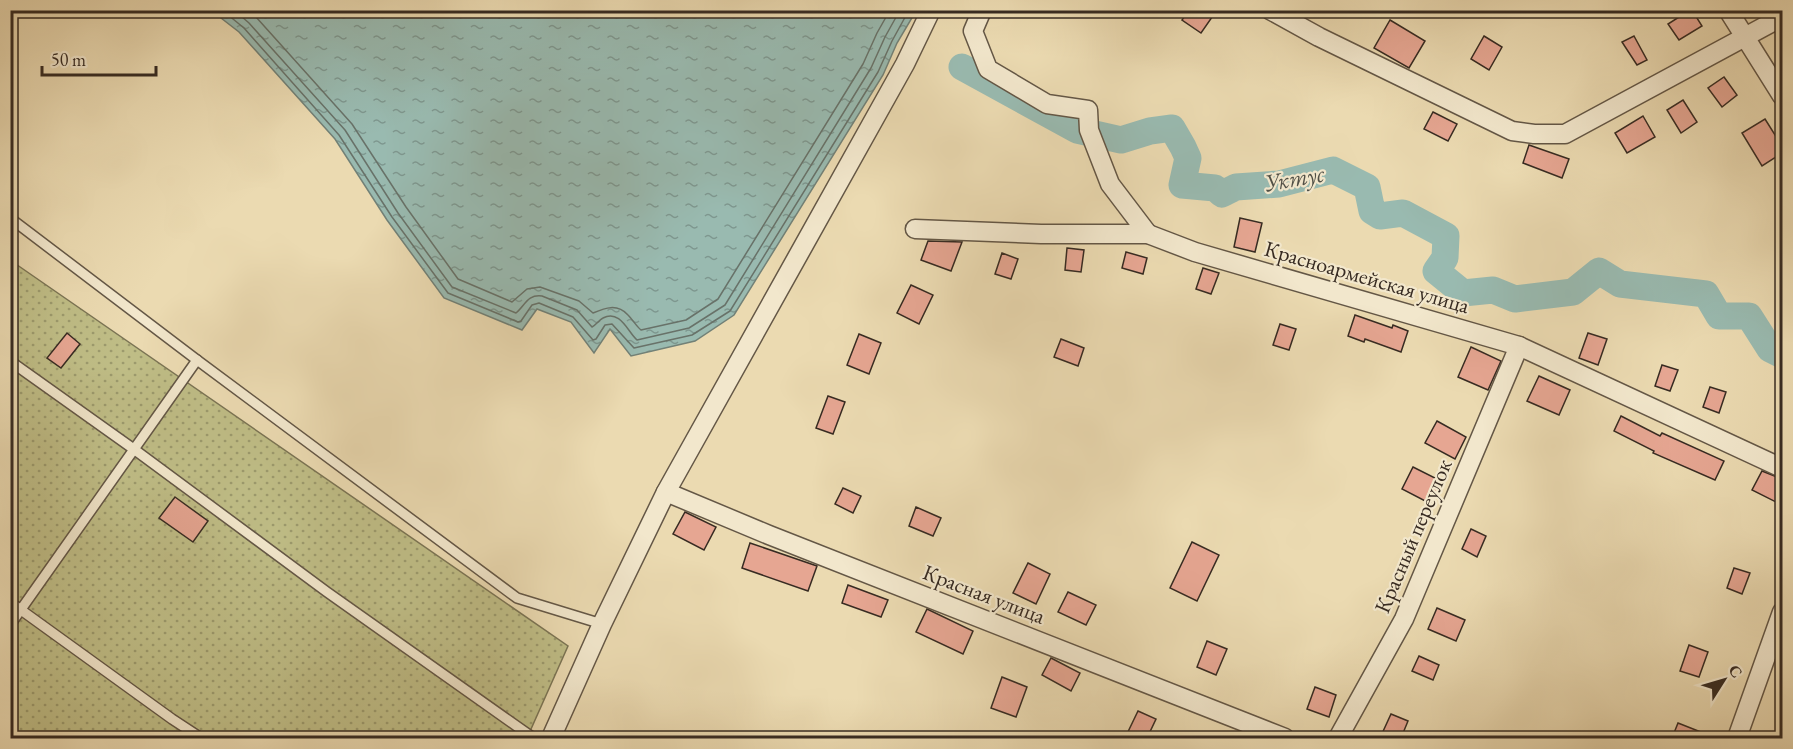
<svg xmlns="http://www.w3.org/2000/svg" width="1793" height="749" viewBox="0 0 1793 749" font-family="'EB Garamond',serif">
<defs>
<pattern id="park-dots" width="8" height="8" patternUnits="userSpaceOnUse" patternTransform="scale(1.5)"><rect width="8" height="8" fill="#bfbd86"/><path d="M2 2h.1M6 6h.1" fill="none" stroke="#9c9a6d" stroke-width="1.8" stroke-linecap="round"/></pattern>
<pattern id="water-ripples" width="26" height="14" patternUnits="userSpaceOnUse" patternTransform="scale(1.5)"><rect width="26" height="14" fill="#99bab0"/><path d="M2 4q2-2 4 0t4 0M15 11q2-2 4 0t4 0" fill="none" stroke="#7e978f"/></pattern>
</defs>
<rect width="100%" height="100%" fill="#ebdab1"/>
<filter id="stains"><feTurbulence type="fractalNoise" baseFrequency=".00333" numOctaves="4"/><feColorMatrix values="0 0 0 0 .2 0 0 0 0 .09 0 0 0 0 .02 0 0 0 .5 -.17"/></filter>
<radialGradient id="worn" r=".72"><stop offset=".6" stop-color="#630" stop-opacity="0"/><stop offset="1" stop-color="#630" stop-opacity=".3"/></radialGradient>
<path fill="url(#park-dots)" stroke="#7b7454" stroke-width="1.5" d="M 10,260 L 568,646 L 527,738 L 11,738 Z"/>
<path fill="url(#water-ripples)" stroke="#728177" stroke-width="1.5" d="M 212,11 L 916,11 L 897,43 L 883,75 L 734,315 L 695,341 L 631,356 L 610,329 L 594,353 L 571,322 L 537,309 L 522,330 L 444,298 L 387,220 L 335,139 L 239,32 Z"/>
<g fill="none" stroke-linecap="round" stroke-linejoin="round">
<g stroke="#687269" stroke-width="1.5">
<path d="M 222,10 L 244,28 L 339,135 L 392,217 L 448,293 L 518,322 L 521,321 L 532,305 L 539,303 L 573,317 L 593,340 L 596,339 L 605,325 L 612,324 L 634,348 L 692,335 L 730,311 L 878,72 L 892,41 L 909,10"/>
<path d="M 234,10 L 249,23 L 345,130 L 398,213 L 452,287 L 516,313 C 525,306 527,294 542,296 L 577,310 L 592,327 C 596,325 599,320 603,318 C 620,309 628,332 637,340 L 689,328 L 725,305 L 871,68 L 885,37 L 900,10"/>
<path d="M 248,10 L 256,17 L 352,124 L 406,207 L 458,279 L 512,302 L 527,289 L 540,287 L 579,301 L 593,313 C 605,308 617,303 628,315 C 633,320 636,326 641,330 L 686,320 L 718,299 L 863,64 L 877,33 L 890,10"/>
</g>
<path stroke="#99bab0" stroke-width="27" d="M 962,67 L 1077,130 L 1121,140 L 1150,131 L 1172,128 L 1183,147 L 1188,158 L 1182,185 L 1215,188 L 1222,194 L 1236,187 L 1279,184 L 1333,170 L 1367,187 L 1372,211 L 1380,216 L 1403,213 L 1446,236 L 1445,258 L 1436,271 L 1463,293 L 1493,290 L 1515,299 L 1573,292 L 1599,271 L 1620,284 L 1706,294 L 1719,316 L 1749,316 L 1770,349 L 1782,355"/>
</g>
<g fill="#e6a692" stroke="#372b22" stroke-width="1.5">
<path d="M 1189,10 L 1217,10 L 1201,33 L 1182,20 Z"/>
<path d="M 1690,10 L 1692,10 L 1702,26 L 1679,40 L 1668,24 Z"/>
<path d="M 1390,20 L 1425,41 L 1409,68 L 1374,48 Z"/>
<path d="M 1484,36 L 1502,47 L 1489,70 L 1471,59 Z"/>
<path d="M 1634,36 L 1647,60 L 1637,65 L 1622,42 Z"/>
<path d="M 1724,77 L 1737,95 L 1722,107 L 1708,88 Z"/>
<path d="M 1683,100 L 1697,122 L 1681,133 L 1667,110 Z"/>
<path d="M 1433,112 L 1457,124 L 1448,141 L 1424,129 Z"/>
<path d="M 1643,116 L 1655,137 L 1627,153 L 1615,133 Z"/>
<path d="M 1765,119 L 1782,146 L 1782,153 L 1762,166 L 1742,133 Z"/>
<path d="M 1529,145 L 1569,159 L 1562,178 L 1523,163 Z"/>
<path d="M 1240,218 L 1262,223 L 1255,252 L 1234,247 Z"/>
<path d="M 928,241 L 962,242 L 951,271 L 921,260 Z"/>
<path d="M 1067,248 L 1084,250 L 1081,272 L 1065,270 Z"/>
<path d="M 1126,252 L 1147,258 L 1143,274 L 1122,268 Z"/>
<path d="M 1002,253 L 1018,259 L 1011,279 L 995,274 Z"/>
<path d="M 1203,268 L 1219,273 L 1211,294 L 1196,289 Z"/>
<path d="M 911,285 L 933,295 L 919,324 L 897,313 Z"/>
<path d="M 1355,315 L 1392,328 L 1393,325 L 1408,331 L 1401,352 L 1365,339 L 1364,342 L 1348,336 Z"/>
<path d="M 1280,324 L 1296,329 L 1289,350 L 1273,345 Z"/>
<path d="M 67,333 L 80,344 L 61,368 L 47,358 Z"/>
<path d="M 1588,333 L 1607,339 L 1598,365 L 1579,358 Z"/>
<path d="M 859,334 L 881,343 L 869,374 L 847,365 Z"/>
<path d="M 1061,339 L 1084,348 L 1078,366 L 1054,357 Z"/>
<path d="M 1471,347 L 1501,361 L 1488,390 L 1458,377 Z"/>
<path d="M 1662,365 L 1678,370 L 1670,391 L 1655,386 Z"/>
<path d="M 1539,376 L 1570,390 L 1559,415 L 1527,401 Z"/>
<path d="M 1710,387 L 1726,392 L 1719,413 L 1703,407 Z"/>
<path d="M 828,396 L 845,402 L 833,434 L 816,428 Z"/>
<path d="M 1621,416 L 1660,436 L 1662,433 L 1724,461 L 1715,480 L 1653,453 L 1654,451 L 1614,431 Z"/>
<path d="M 1437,421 L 1466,437 L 1455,459 L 1425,443 Z"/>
<path d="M 1413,467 L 1443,482 L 1431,504 L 1402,489 Z"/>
<path d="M 1762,471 L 1782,479 L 1782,505 L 1752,490 Z"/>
<path d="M 843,488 L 861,496 L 853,513 L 835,504 Z"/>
<path d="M 175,497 L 208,521 L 193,542 L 159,518 Z"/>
<path d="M 916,507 L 941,518 L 933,536 L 909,526 Z"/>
<path d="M 685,512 L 716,527 L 704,550 L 673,534 Z"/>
<path d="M 1471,529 L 1486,536 L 1477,557 L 1462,549 Z"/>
<path d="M 1192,542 L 1219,555 L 1197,601 L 1170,588 Z"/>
<path d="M 750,543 L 817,566 L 808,591 L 742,568 Z"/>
<path d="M 1028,563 L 1050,574 L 1036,604 L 1013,593 Z"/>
<path d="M 1734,568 L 1750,573 L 1742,594 L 1727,588 Z"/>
<path d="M 848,585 L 888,600 L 881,617 L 842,603 Z"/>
<path d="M 1068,592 L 1096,605 L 1086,625 L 1058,612 Z"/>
<path d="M 1437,608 L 1465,620 L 1456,641 L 1428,629 Z"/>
<path d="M 927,609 L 973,631 L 963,654 L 916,632 Z"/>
<path d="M 1207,641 L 1227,649 L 1216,675 L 1197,667 Z"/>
<path d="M 1689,645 L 1708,652 L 1699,677 L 1680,671 Z"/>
<path d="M 1419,656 L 1439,665 L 1433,680 L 1412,671 Z"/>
<path d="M 1051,658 L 1080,673 L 1071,691 L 1042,675 Z"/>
<path d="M 1002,677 L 1027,687 L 1016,717 L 991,708 Z"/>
<path d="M 1315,687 L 1336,695 L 1329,717 L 1307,709 Z"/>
<path d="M 1138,711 L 1156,719 L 1147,738 L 1125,738 Z"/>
<path d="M 1391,714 L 1408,721 L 1401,738 L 1380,738 Z"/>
<path d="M 1678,723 L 1716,738 L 1672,738 Z"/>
</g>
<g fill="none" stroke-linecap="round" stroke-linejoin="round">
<g stroke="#645746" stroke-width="12">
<g id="lane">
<path d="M 10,218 L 197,360 L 517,598 L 602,624"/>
<path d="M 10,361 L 135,450 L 327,592 L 532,737 L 537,738"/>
<path d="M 10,602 L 172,719 L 201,738"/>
<path d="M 10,625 L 197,360"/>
</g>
</g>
<g stroke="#645746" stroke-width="21">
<g id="street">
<path d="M 982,10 L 973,31 L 988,69 L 1047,104 L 1088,110 L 1089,130 L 1110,184 L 1148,234"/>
<path d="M 1270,10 L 1319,37 L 1512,131 L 1534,134 L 1565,134 L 1782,17"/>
<path d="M 1728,10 L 1782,96"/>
<path d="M 915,229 L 1041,234 L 1148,234 L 1195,252 L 1519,346 L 1782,468"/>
<path d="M 666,492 L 769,535 L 1285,738"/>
<path d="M 551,738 L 602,624 L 666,492 L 905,64 L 931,10"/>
<path d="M 1338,738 L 1404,619 L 1519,346"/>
<path d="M 1737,738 L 1782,612"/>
</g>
</g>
<use href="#lane" stroke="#f2e7cc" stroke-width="9"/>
<use href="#street" stroke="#f2e7cc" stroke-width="18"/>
</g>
<g text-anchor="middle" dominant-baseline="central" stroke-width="4.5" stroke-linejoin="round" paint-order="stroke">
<g font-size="22" fill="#372b22" stroke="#f2e7cc">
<text transform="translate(1367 277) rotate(16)">Красноармейская улица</text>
<text transform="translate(1413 536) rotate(-67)">Красный переулок</text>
<text transform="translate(984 594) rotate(21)">Красная улица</text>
</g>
<g font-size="24" font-style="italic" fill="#504f46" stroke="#f2e7cc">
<text transform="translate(1294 178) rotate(-10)">Уктус</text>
</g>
</g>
<rect width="1793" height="749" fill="none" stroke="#ebdab1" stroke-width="36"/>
<rect x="12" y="12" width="1769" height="725" fill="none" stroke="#372b22" stroke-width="3"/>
<rect x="18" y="18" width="1757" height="713" fill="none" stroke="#372b22" stroke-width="1.5"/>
<g transform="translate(1724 680) rotate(53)" stroke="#f2e7cc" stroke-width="4.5" paint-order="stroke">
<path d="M0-4.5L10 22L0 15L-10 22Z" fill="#372b22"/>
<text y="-9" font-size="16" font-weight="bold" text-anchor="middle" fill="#372b22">С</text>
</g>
<path d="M42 66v9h114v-9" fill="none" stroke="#372b22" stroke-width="3"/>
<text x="51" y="66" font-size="18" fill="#372b22" stroke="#f2e7cc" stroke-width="4.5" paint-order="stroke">50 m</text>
<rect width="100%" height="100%" filter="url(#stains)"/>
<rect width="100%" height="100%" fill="url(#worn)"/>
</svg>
